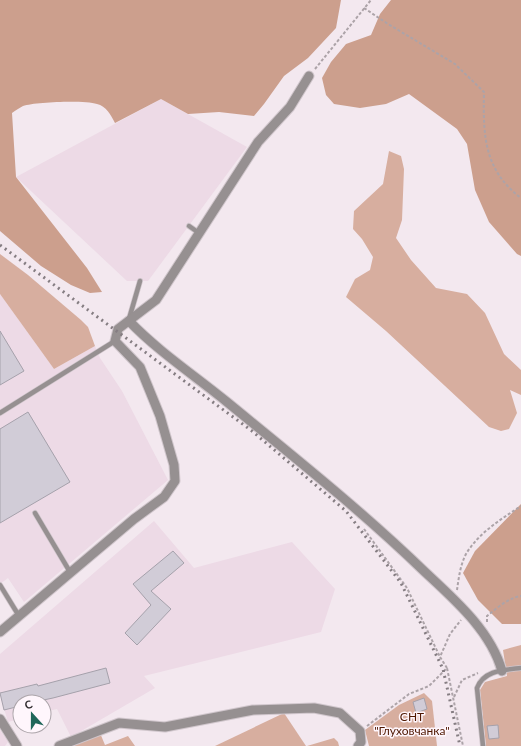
<svg xmlns="http://www.w3.org/2000/svg" width="521" height="746" viewBox="0 0 521 746" font-family="Lato,sans-serif">
<rect width="100%" height="100%" fill="#f3e8ef"/>
<g fill="#eddae6">
<path d="M 161,99 L 247,147 L 148,281 L 127,281 L 16,177 Z"/>
<path d="M 0,294 L 54,369 L 95,346 L 100,358 L 122,391 L 168,480 L 24,602 L 8,578 L 0,584 Z"/>
<path d="M 154,521 L 194,568 L 292,542 L 335,589 L 321,632 L 144,676 L 155,688 L 71,737 L 57,709 L 44,712 L 44,702 L 20,702 L 20,719 L 8,722 L 0,695 L 0,654 Z"/>
<path d="M 0,730 L 8,742 L 5,746 L 0,746 Z"/>
</g>
<g fill="#d7ae9f">
<path d="M 389,151 L 401,156 L 404,169 L 402,220 L 396,238 L 411,260 L 436,288 L 467,294 L 485,313 L 504,354 L 521,370 L 521,395 L 510,390 L 517,413 L 509,429 L 501,431 L 489,427 L 386,331 L 346,297 L 355,279 L 370,270 L 373,257 L 362,239 L 353,229 L 354,211 L 383,184 Z"/>
<path d="M 0,254 L 28,275 L 81,320 L 88,327 L 95,346 L 54,369 L 0,294 Z"/>
<path d="M 521,645 L 521,746 L 486,746 L 480,690 L 485,682 L 507,676 L 503,650 Z"/>
<path d="M 424,693 L 432,701 L 437,746 L 369,746 L 365,730 L 399,705 Z"/>
<path d="M 284,713 L 306,746 L 215,746 Z"/>
<path d="M 100,733 L 105,745 L 128,736 L 135,746 L 69,746 Z"/>
<path d="M 334,738 L 338,742 L 339,746 L 307,746 Z"/>
</g>
<g fill="#cc9f8d">
<path d="M 0,0 L 341,0 L 336,28 L 308,58 L 284,76 L 264,104 L 254,116 L 219,112 L 188,114 L 161,99 L 115,123 C 111,115 106,106 97,104 C 84,100 36,102 23,106 C 19,108 15,111 12,113 L 16,177 L 87,268 L 102,292 L 90,293 L 71,285 L 41,266 L 0,231 Z"/>
<path d="M 391,0 L 521,0 L 521,256 L 517,254 L 489,222 L 475,190 L 467,144 L 457,129 L 409,94 L 386,104 L 360,108 L 334,104 L 326,95 L 322,78 L 331,62 L 346,44 L 371,35 L 380,14 Z"/>
<path d="M 521,504 L 521,624 L 502,624 L 478,600 L 463,573 L 475,551 Z"/>
</g>
<g fill="#d1ccd7" stroke="#a5a1ab">
<path d="M 0,331 L 24,371 L 0,385 Z"/>
<path d="M 28,412 L 70,482 L 0,523 L 0,429 Z"/>
<path d="M 173,551 L 184,563 L 151,591 L 171,609 L 137,645 L 125,633 L 151,605 L 133,584 Z"/>
<path d="M 106,668 L 110,683 L 53,698 L 34,702 L 20,702 L 20,706 L 4,710 L 0,693 L 37,684 L 38,686 Z"/>
<path d="M 424,698 L 427,709 L 416,713 L 413,702 Z"/>
<path d="M 498,725 L 499,738 L 489,739 L 487,726 Z"/>
</g>
<g fill="none" stroke-linecap="round" stroke-linejoin="round">
<g stroke="#d0c6cc" stroke-width="6">
<g id="lane">
<path d="M 189,226 L 199,233"/>
<path d="M 129,319 L 140,281"/>
<path d="M 0,413 L 115,341"/>
<path d="M 35,513 L 70,572"/>
<path d="M 0,585 L 19,616"/>
<path d="M 483,746 L 477,688 C 484,670 504,670 521,668"/>
</g>
</g>
<g stroke="#d0c6cc" stroke-width="11">
<g id="street">
<path d="M 129,321 C 159,352 194,375 227,402 C 294,457 362,511 425,572 C 454,599 491,631 502,671"/>
<path d="M 0,632 L 134,519 L 164,497 L 175,481 L 174,465 L 160,416 L 140,367 L 115,341 L 118,329 L 156,300 L 258,142 L 290,107 L 309,76"/>
<path d="M 0,719 L 17,746"/>
<path d="M 59,746 L 119,723 L 165,727 L 253,710 L 314,708 L 340,713 L 360,731 L 361,742 L 358,746"/>
</g>
</g>
<g stroke="#aca3a8" stroke-width="2" stroke-dasharray="3 2" stroke-linecap="butt">
<path d="M 364,8 L 388,24 L 455,64 L 484,92 C 483,136 484,170 521,198"/>
<path d="M 315,69 L 371,0"/>
<path d="M 364,529 L 407,588 L 440,657"/>
<path d="M 457,590 C 459,576 461,559 470,548 C 483,530 503,518 521,506"/>
<path d="M 487,622 L 487,616 C 497,608 508,598 521,596"/>
<path d="M 447,668 L 440,657 L 450,634 L 461,620"/>
<path d="M 454,697 L 462,680 L 478,673"/>
<path d="M 367,726 L 409,694 L 429,686 L 447,668 L 463,746"/>
</g>
<use href="#lane" stroke="#969091" stroke-width="4.5"/>
<use href="#street" stroke="#969091" stroke-width="9"/>
<path stroke="#857d82" stroke-width="3" stroke-dasharray="2 4" stroke-linecap="butt" d="M 0,245 L 252,431 L 346,511 L 401,583 L 443,669 L 460,746"/>
</g>
<g text-anchor="middle" dominant-baseline="central" stroke-width="3" stroke-linejoin="round" paint-order="stroke">
<g font-size="12" fill="#4e1700" stroke="#fff6fc">
<text x="412" y="716">СНТ<tspan x="412" dy="14">"Глуховчанка"</tspan></text>
</g>
</g>
<g transform="translate(32 714) rotate(339)"><circle r="19" fill="#fff6fc" stroke="#aba4a9"/>
<path d="M0-3L7 15L0 10L-7 15Z" fill="#1f6659"/>
<text y="-6" font-size="11" font-weight="bold" text-anchor="middle" fill="#2e2a2c">С</text>
</g>
</svg>
